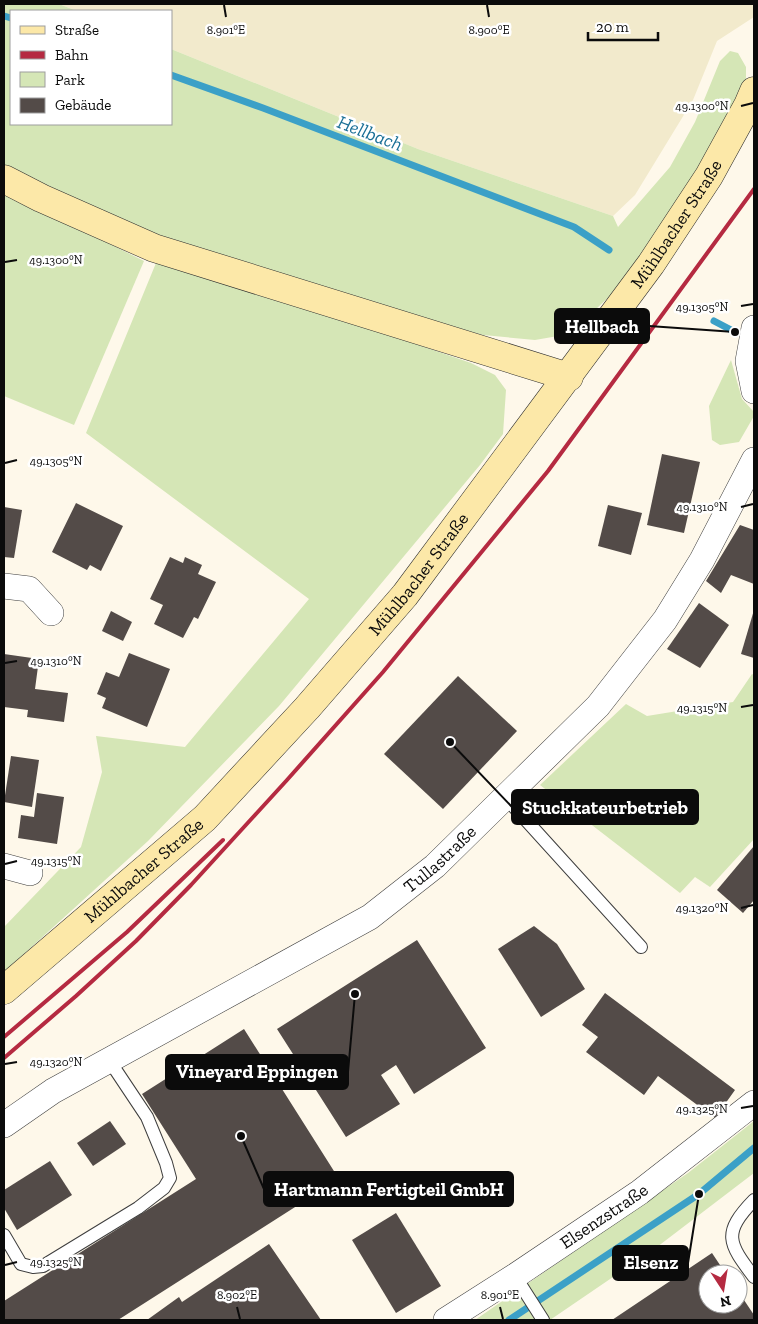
<svg xmlns="http://www.w3.org/2000/svg" width="758" height="1324" viewBox="0 0 758 1324" font-family="'Zilla Slab',serif">
<rect width="100%" height="100%" fill="#fef8ea"/>
<path fill="#f2eacc" d="M 59,4 L 754,4 L 754,17 L 717,41 L 693,100 L 635,195 L 613,216 L 418,149 L 171,49 L 171,11 L 77,11 Z"/>
<g fill="#d5e6b6">
<path d="M 4,4 L 59,4 L 77,11 L 11,11 L 11,124 L 171,124 L 171,49 L 418,149 L 613,216 L 618,227 L 670,167 L 695,122 L 720,61 L 730,51 L 738,53 L 746,67 L 746,79 L 716,141 L 644,251 L 611,295 L 581,323 L 558,336 L 535,340 L 483,335 L 353,301 L 4,184 Z"/>
<path d="M 4,191 L 144,261 L 74,425 L 4,396 Z"/>
<path d="M 156,263 L 352,322 L 471,363 L 495,375 L 506,390 L 503,434 L 480,465 L 279,706 L 148,841 L 4,972 L 4,927 L 81,847 L 102,772 L 96,736 L 185,747 L 309,599 L 86,433 Z"/>
<path d="M 731,360 L 742,399 L 754,412 L 754,416 L 739,442 L 720,445 L 712,440 L 709,406 Z"/>
<path d="M 752,674 L 754,675 L 754,839 L 710,887 L 695,877 L 680,893 L 540,785 L 626,704 L 647,716 L 733,702 Z"/>
<path d="M 754,1121 L 754,1173 L 657,1247 L 550,1320 L 475,1320 L 688,1173 Z"/>
</g>
<g fill="none" stroke-linecap="round" stroke-linejoin="round">
<g stroke="#3ba0c7" stroke-width="7">
<path d="M 4,16 L 11,18"/>
<path d="M 171,75 L 263,108 L 574,227 L 609,250"/>
<path d="M 714,321 L 735,332"/>
<path d="M 509,1320 L 699,1194 L 754,1148"/>
</g>
</g>
<g fill="#534b48">
<path d="M 662,454 L 700,462 L 684,533 L 647,525 Z"/>
<path d="M 76,503 L 123,526 L 101,571 L 90,565 L 87,570 L 52,552 Z"/>
<path d="M 608,505 L 642,513 L 631,555 L 598,546 Z"/>
<path d="M 4,507 L 22,510 L 14,558 L 4,557 Z"/>
<path d="M 740,525 L 754,530 L 754,584 L 731,575 L 721,593 L 706,581 Z"/>
<path d="M 170,557 L 183,563 L 185,557 L 202,565 L 198,574 L 216,582 L 198,619 L 194,617 L 183,638 L 154,624 L 163,605 L 150,599 Z"/>
<path d="M 699,603 L 729,625 L 700,668 L 667,649 Z"/>
<path d="M 754,610 L 754,658 L 741,654 Z"/>
<path d="M 111,611 L 132,622 L 123,641 L 102,631 Z"/>
<path d="M 129,653 L 170,669 L 147,727 L 102,708 L 106,698 L 97,694 L 106,672 L 119,677 Z"/>
<path d="M 4,654 L 39,659 L 35,689 L 68,693 L 64,722 L 27,717 L 28,710 L 4,707 Z"/>
<path d="M 458,676 L 517,731 L 443,809 L 384,754 Z"/>
<path d="M 11,756 L 39,760 L 32,807 L 4,802 Z"/>
<path d="M 37,793 L 64,797 L 57,844 L 18,838 L 21,815 L 34,817 Z"/>
<path d="M 754,846 L 754,900 L 743,913 L 717,890 Z"/>
<path d="M 534,926 L 557,944 L 585,989 L 541,1017 L 498,949 Z"/>
<path d="M 417,940 L 486,1048 L 414,1094 L 396,1065 L 381,1075 L 400,1104 L 346,1137 L 277,1029 Z"/>
<path d="M 605,993 L 735,1090 L 715,1118 L 658,1076 L 644,1095 L 586,1052 L 598,1037 L 582,1025 Z"/>
<path d="M 244,1029 L 339,1179 L 118,1320 L 4,1320 L 4,1301 L 196,1179 L 142,1094 Z"/>
<path d="M 110,1121 L 126,1144 L 93,1166 L 77,1143 Z"/>
<path d="M 50,1161 L 72,1195 L 17,1230 L 4,1208 L 4,1190 Z"/>
<path d="M 396,1213 L 441,1286 L 396,1313 L 352,1240 Z"/>
<path d="M 269,1244 L 321,1320 L 147,1320 L 179,1297 L 182,1302 Z"/>
<path d="M 712,1253 L 726,1274 L 708,1274 L 708,1304 L 738,1304 L 738,1291 L 754,1315 L 754,1320 L 612,1320 Z"/>
</g>
<g fill="none" stroke-linecap="round" stroke-linejoin="round">
<g stroke="#3e3e3e" stroke-width="14">
<g id="lane">
<path d="M 505,797 L 641,947"/>
<path d="M 754,1200 C 722,1233 728,1243 754,1277"/>
<path d="M 4,1235 L 21,1264 L 33,1267 L 43,1266 L 138,1208 L 164,1188 L 170,1178 L 166,1163 L 147,1117 L 109,1060"/>
<path d="M 515,1276 L 543,1320"/>
</g>
</g>
<g stroke="#3e3e3e" stroke-width="26">
<g id="street">
<path d="M 754,328 L 748,361 L 754,391"/>
<path d="M 4,586 L 29,589 L 51,613"/>
<path d="M 4,866 L 30,873"/>
<path id="s1" d="M 4,1125 L 53,1091 L 370,917 L 435,866 L 598,706 L 665,620 L 702,560 L 754,460"/>
<path id="s2" d="M 446,1320 L 515,1276 L 640,1192 L 754,1103"/>
</g>
</g>
<g stroke="#2d2d2d" stroke-width="29">
<g id="secondary">
<path d="M 4,179 L 41,198 L 154,248 L 569,377"/>
<path id="s3" d="M 4,990 L 205,818 L 307,708 L 405,595 L 651,264 L 709,176 L 748,105 L 754,91"/>
</g>
</g>
<use href="#lane" stroke="#fff" stroke-width="12"/>
<use href="#street" stroke="#fff" stroke-width="25"/>
<use href="#secondary" stroke="#fce8a8" stroke-width="28"/>
<g stroke="#b52a41" stroke-width="4">
<path d="M 4,1037 L 127,932 L 223,840"/>
<path d="M 4,1058 L 76,996 L 136,941 L 191,885 L 287,780 L 383,672 L 548,471 L 754,189"/>
</g>
</g>
<path fill="none" stroke="#0b0b0b" stroke-width="2" d="M 224,5 L 226,17M 487,5 L 489,17M 741,106 L 753,103M 5,262 L 17,260M 741,306 L 753,304M 5,463 L 17,460M 741,507 L 753,504M 5,663 L 17,661M 741,707 L 753,705M 5,864 L 17,861M 741,908 L 753,905M 5,1064 L 17,1062M 741,1108 L 753,1106M 5,1265 L 17,1262M 237,1307 L 240,1319M 500,1307 L 503,1319"/>
<g text-anchor="middle" dominant-baseline="central" stroke-width="5" stroke-linejoin="round" paint-order="stroke">
<g font-size="18" fill="#0b0b0b" stroke="#fff">
<text stroke="none"><textPath href="#s3" startOffset="1024">Mühlbacher Straße</textPath></text>
<text stroke="none"><textPath href="#s3" startOffset="589">Mühlbacher Straße</textPath></text>
<text stroke="none"><textPath href="#s1" startOffset="512">Tullastraße</textPath></text>
<text stroke="none"><textPath href="#s3" startOffset="184">Mühlbacher Straße</textPath></text>
<text stroke="none"><textPath href="#s2" startOffset="189">Elsenzstraße</textPath></text>
</g>
<g font-size="19" font-style="italic" fill="#1b7097" stroke="#fff">
<text transform="translate(370 133) rotate(21)">Hellbach</text>
</g>
</g>
<g font-size="12" text-anchor="middle" fill="#0b0b0b" stroke="#fff" stroke-width="5" stroke-linejoin="round" paint-order="stroke">
<text x="226" y="34">8.901°E</text>
<text x="489" y="34">8.900°E</text>
<text x="702" y="110">49.1300°N</text>
<text x="56" y="264">49.1300°N</text>
<text x="702" y="311">49.1305°N</text>
<text x="56" y="465">49.1305°N</text>
<text x="702" y="511">49.1310°N</text>
<text x="56" y="665">49.1310°N</text>
<text x="702" y="712">49.1315°N</text>
<text x="56" y="865">49.1315°N</text>
<text x="702" y="912">49.1320°N</text>
<text x="56" y="1066">49.1320°N</text>
<text x="702" y="1113">49.1325°N</text>
<text x="56" y="1266">49.1325°N</text>
<text x="237" y="1299">8.902°E</text>
<text x="500" y="1299">8.901°E</text>
</g>
<path fill="none" stroke="#0b0b0b" stroke-width="2" d="M735 332L649 326M450 742L512 807M355 994L348 1072M241 1136L264 1189M699 1194L688 1263"/>
<g fill="#0b0b0b" stroke="#fff" stroke-width="2">
<circle cx="735" cy="332" r="5"/>
<circle cx="450" cy="742" r="5"/>
<circle cx="355" cy="994" r="5"/>
<circle cx="241" cy="1136" r="5"/>
<circle cx="699" cy="1194" r="5"/>
</g>
<g fill="#0b0b0b" stroke="#0b0b0b" stroke-width="2">
<rect x="555" y="309" width="94" height="34" rx="5"/>
<rect x="512" y="790" width="186" height="34" rx="5"/>
<rect x="166" y="1055" width="182" height="34" rx="5"/>
<rect x="264" y="1172" width="249" height="34" rx="5"/>
<rect x="613" y="1246" width="75" height="34" rx="5"/>
</g>
<g font-size="19" text-anchor="middle" font-weight="bold" fill="#fff">
<text x="602" y="333">Hellbach</text>
<text x="605" y="814">Stuckkateurbetrieb</text>
<text x="257" y="1078">Vineyard Eppingen</text>
<text x="389" y="1196">Hartmann Fertigteil GmbH</text>
<text x="651" y="1269">Elsenz</text>
</g>
<rect width="758" height="1324" fill="none" stroke="#0b0b0b" stroke-width="10"/>
<rect x="10" y="10" width="162" height="115" fill="#ffffff" stroke="#9d9d9d"/>
<rect x="20" y="26" width="25" height="8" fill="#fce8a8" stroke="#9d9d9d"/>
<text x="55" y="35" font-size="15" fill="#0b0b0b">Straße</text>
<rect x="20" y="51" width="25" height="8" fill="#b52a41" stroke="#9d9d9d"/>
<text x="55" y="60" font-size="15" fill="#0b0b0b">Bahn</text>
<rect x="20" y="72" width="25" height="15" fill="#d5e6b6" stroke="#9d9d9d"/>
<text x="55" y="85" font-size="15" fill="#0b0b0b">Park</text>
<rect x="20" y="98" width="25" height="15" fill="#534b48" stroke="#9d9d9d"/>
<text x="55" y="110" font-size="15" fill="#0b0b0b">Gebäude</text>
<g transform="translate(723 1289) rotate(168)"><circle r="24" fill="#ffffff" stroke="#9d9d9d"/>
<path d="M0-4L9 19L0 12L-9 19Z" fill="#b52a41"/>
<text y="-8" font-size="14" font-weight="bold" text-anchor="middle" fill="#0b0b0b">N</text>
</g>
<path d="M588 32v8h70v-8" fill="none" stroke="#0b0b0b" stroke-width="2.5"/>
<text x="596" y="32" font-size="15" fill="#0b0b0b" stroke="#ffffff" stroke-width="4" paint-order="stroke">20 m</text>
</svg>
